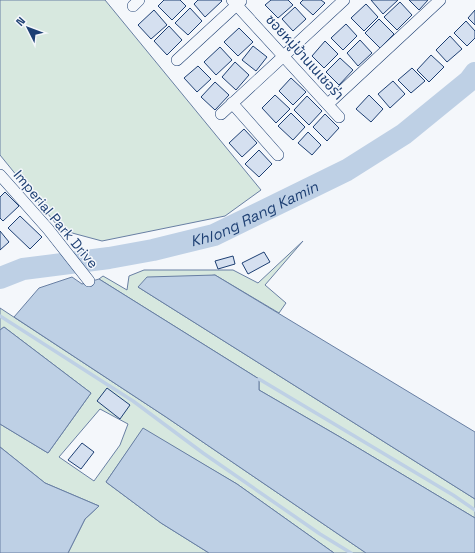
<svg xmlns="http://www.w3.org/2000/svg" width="475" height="553" viewBox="0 0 475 553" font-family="'Space Grotesk','Noto Sans Thai',sans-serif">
<rect width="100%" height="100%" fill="#f4f7fb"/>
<g fill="#d7e8df" stroke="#687fa3" fill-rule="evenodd">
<path d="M 0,0 L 105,0 L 261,190 L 225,216 L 102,241 L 61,230 L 0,155 Z"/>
<path d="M 303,241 L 265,285 L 286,303 L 279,313 L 215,275 L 138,287 L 475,499 L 475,518 L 340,437 L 259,390 L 259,379 L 99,279 L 103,276 L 127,290 L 129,276 L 144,270 L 233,270 L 258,283 Z"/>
<path d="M 0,308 L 166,417 L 366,553 L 334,553 L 237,484 L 143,429 L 106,482 L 161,523 L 209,553 L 68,553 L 85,519 L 99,506 L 45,483 L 0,447 L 0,424 L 48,453 L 91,393 L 4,327 L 0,330 ZM 100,409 L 128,424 L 120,445 L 94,481 L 59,457 Z"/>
</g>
<g fill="#bed0e5" stroke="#687fa3">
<path d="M 215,275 L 475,432 L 475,499 L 138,287 L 147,277 Z"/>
<path d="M 72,277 L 82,284 L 99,279 L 259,379 L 259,390 L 340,437 L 475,518 L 475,553 L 366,553 L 166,417 L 14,317 L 39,288 Z"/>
<path d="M 4,327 L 91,393 L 48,453 L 0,424 L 0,330 Z"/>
<path d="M 143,428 L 237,484 L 334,553 L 209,553 L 161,523 L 106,482 Z"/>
<path d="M 0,447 L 45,483 L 99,506 L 85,519 L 68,553 L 0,553 Z"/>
</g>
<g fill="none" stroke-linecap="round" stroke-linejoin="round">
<g stroke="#bed0e5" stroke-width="3.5">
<path d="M 0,316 L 133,401 L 203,453 L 320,534 L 351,553"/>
<path d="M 259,379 L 453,495 L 475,510"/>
</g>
<path stroke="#bed0e5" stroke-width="22" id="s1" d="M 0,278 L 23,269 L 109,258 L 153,250 L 214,235 L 347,170 L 404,134 L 469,81 L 475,73"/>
</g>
<g fill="#d5e0f0" stroke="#1d3f73">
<path d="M 164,0 L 180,0 L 186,6 L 172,20 L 158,6 Z"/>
<path d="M 198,0 L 221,0 L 222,1 L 205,17 L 194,4 Z"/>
<path d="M 271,0 L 288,0 L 293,5 L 278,18 L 265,5 Z"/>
<path d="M 303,0 L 321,0 L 325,3 L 313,15 L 300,3 Z"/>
<path d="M 371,0 L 398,0 L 383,14 Z"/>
<path d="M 409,0 L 428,0 L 419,10 Z"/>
<path d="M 400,2 L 412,15 L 397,30 L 384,17 Z"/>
<path d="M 366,4 L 378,17 L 364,31 L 351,18 Z"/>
<path d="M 295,7 L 306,19 L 293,31 L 282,19 Z"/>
<path d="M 190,8 L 202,21 L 188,35 L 175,23 Z"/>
<path d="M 154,10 L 167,25 L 151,39 L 138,25 Z"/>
<path d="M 475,10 L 475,25 L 468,18 Z"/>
<path d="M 379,19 L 394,34 L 380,48 L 365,33 Z"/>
<path d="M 466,21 L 475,31 L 475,38 L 467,46 L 454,33 Z"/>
<path d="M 346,24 L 357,36 L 343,50 L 331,38 Z"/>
<path d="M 169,26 L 182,40 L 167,55 L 154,41 Z"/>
<path d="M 239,28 L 253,42 L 238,56 L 224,42 Z"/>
<path d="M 450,36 L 462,49 L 447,62 L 436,50 Z"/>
<path d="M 360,40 L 372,53 L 358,66 L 347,53 Z"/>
<path d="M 325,41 L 338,54 L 324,68 L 312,56 Z"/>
<path d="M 253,46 L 267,57 L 256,71 L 242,60 Z"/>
<path d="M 220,47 L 232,60 L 216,75 L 204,62 Z"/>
<path d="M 431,55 L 444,67 L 429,82 L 417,70 Z"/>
<path d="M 340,58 L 353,70 L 339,85 L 326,72 Z"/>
<path d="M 235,62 L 249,75 L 236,90 L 222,77 Z"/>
<path d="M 198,66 L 211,79 L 197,92 L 184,78 Z"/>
<path d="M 412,68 L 425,81 L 411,93 L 398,80 Z"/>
<path d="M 291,78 L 306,92 L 293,105 L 279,91 Z"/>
<path d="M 393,81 L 405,94 L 390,108 L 378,94 Z"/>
<path d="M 215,82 L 229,95 L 215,110 L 201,97 Z"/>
<path d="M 275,95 L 290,109 L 276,123 L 262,108 Z"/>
<path d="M 369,95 L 383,109 L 371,122 L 356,109 Z"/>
<path d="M 307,96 L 322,111 L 309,125 L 294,110 Z"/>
<path d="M 291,113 L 305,127 L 293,140 L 278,126 Z"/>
<path d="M 325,114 L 339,128 L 327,141 L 313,127 Z"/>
<path d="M 244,129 L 257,143 L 242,157 L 229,143 Z"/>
<path d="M 308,132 L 321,145 L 312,155 L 298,143 Z"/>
<path d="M 259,150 L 272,164 L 259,177 L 245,164 Z"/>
<path d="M 5,192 L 19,206 L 3,221 L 0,218 L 0,197 Z"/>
<path d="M 20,216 L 42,237 L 30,249 L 8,228 Z"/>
<path d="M 0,231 L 9,242 L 0,250 Z"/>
<path d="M 264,252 L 270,262 L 248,274 L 242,263 Z"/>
<path d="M 233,256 L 235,264 L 218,269 L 215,261 Z"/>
<path d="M 107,388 L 130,405 L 120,419 L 97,401 Z"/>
<path d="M 82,443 L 94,452 L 81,469 L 68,460 Z"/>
</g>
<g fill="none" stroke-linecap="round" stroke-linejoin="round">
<g stroke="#1d3f73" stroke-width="12">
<g id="street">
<path d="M 232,0 L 339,117"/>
<path d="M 133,6 L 139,0"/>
<path d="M 177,60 L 241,1"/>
<path d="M 232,103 L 278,155"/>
<path d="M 328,104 L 440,0"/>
<path d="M 221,114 L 344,0"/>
<path d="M 0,175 L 48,229 L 89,281"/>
</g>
</g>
<use href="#street" stroke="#f4f7fb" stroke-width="11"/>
</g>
<g text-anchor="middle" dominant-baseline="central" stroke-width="3" stroke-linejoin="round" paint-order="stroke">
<g font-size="14" fill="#1d3f73" stroke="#f4f7fb">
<text transform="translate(305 57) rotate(48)">ซอยหมู่บ้านเนเชอร่า</text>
<text transform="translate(56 219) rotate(50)">Imperial Park Drive</text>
</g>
<g font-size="15" font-style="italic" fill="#1d3f73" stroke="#f4f7fb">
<text stroke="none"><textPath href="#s1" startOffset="264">Khlong Rang Kamin</textPath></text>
</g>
</g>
<g transform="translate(28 28) rotate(312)" stroke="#f4f7fb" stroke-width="3" paint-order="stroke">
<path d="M0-3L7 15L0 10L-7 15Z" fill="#1d3f73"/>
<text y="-6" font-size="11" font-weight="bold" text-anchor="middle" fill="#1d3f73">N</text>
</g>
</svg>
